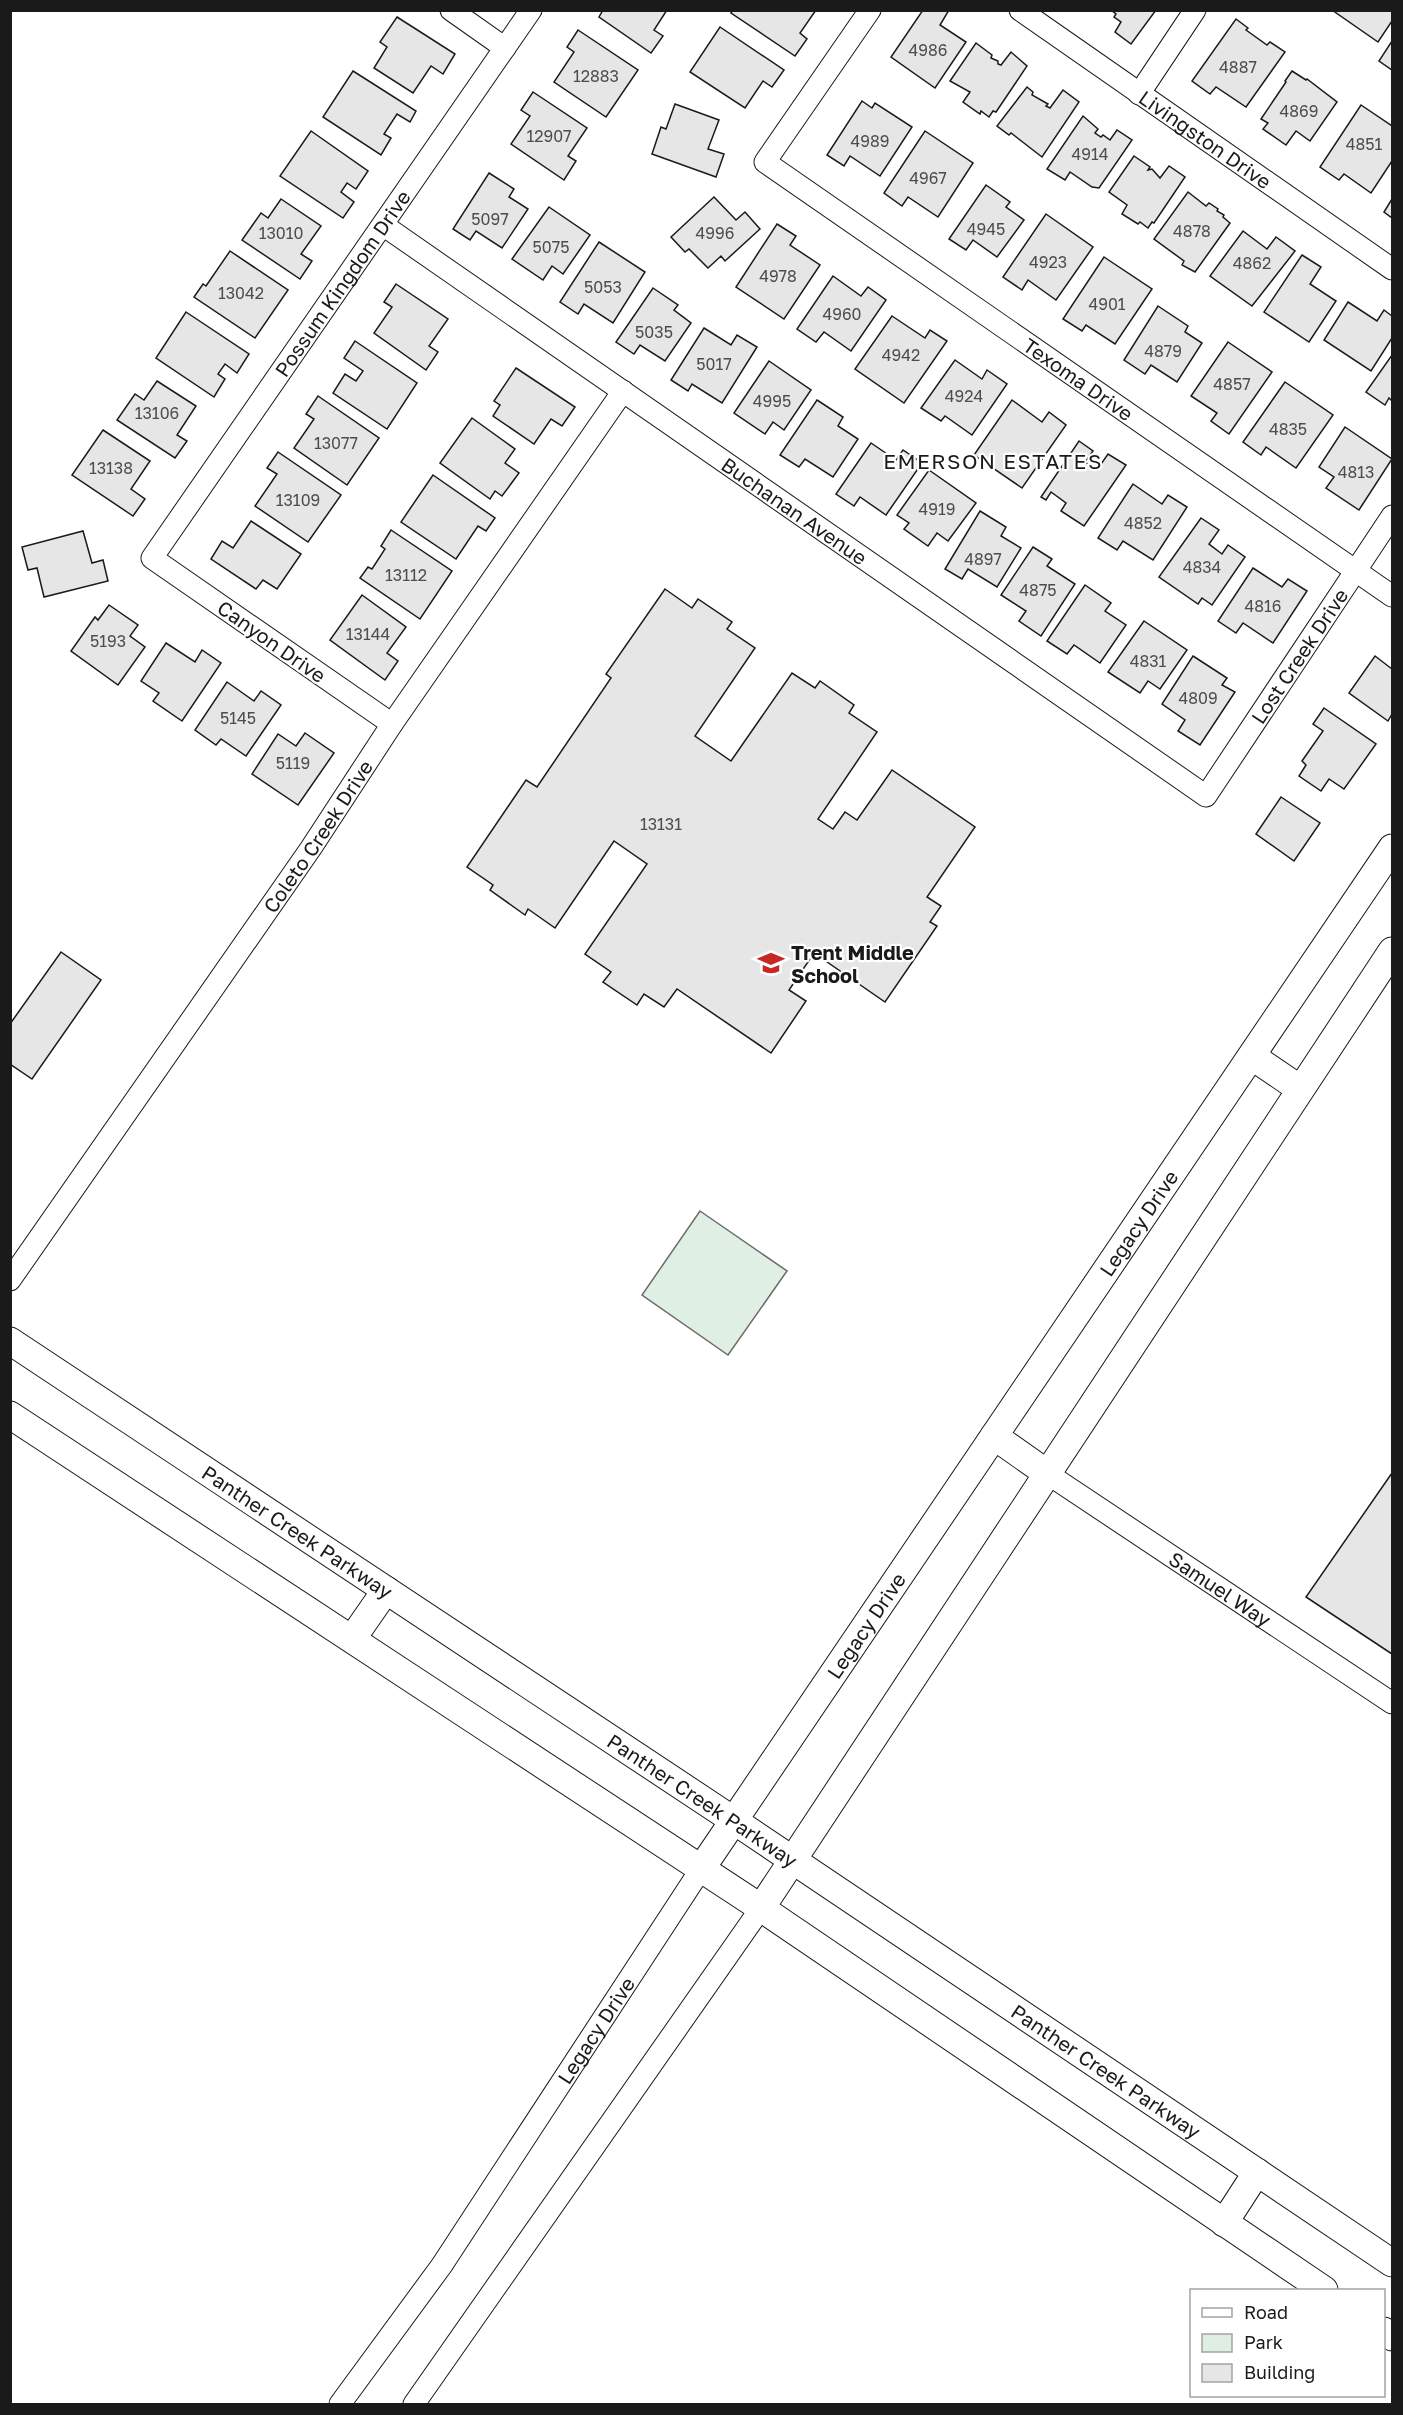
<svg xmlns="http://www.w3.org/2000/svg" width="1403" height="2415" viewBox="0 0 1403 2415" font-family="'Golos Text',sans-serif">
<rect width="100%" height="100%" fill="#fff"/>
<path fill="#e0efe3" stroke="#6a6a6a" stroke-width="1.5" d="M 700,1211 L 787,1271 L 728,1355 L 642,1295 Z"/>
<g fill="#e6e6e6" stroke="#1a1a1a" stroke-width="1.5">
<path d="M 603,10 L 667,10 L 654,30 L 663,36 L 651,53 L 599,17 Z"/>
<path d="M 733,10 L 816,10 L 800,33 L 807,39 L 795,56 L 731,13 Z"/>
<path d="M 923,10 L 949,10 L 940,25 L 966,42 L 935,88 L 891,57 Z"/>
<path d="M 1111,10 L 1156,10 L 1131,44 L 1115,32 L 1121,22 L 1114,17 L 1116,14 Z"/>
<path d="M 1332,10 L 1392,10 L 1392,21 L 1378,42 Z"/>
<path d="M 397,17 L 455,54 L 443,74 L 431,66 L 413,93 L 374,68 L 387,47 L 380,42 Z"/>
<path d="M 1236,19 L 1248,28 L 1246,30 L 1267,45 L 1270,42 L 1285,52 L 1246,107 L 1216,87 L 1210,94 L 1192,81 Z"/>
<path d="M 720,27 L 784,70 L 772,87 L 763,81 L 745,108 L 690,72 Z"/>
<path d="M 578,30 L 638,70 L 606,117 L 554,82 L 574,52 L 567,47 Z"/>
<path d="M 1392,41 L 1392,70 L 1379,61 Z"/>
<path d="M 976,43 L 992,55 L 991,58 L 998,61 L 998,64 L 1001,65 L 1011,52 L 1027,66 L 996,112 L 993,111 L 989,117 L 981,111 L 980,114 L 963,102 L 970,92 L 950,81 Z"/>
<path d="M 353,71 L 416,111 L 410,122 L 397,114 L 384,134 L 391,138 L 381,155 L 323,117 Z"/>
<path d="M 1292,71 L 1306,80 L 1307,79 L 1337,102 L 1310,141 L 1296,131 L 1286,145 L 1263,129 L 1268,123 L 1261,119 L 1286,82 L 1285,81 Z"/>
<path d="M 1027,87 L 1033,92 L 1032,95 L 1048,104 L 1046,106 L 1050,108 L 1063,90 L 1079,102 L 1042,157 L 1011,133 L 1009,135 L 997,126 Z"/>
<path d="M 533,92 L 587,128 L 568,156 L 576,161 L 564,180 L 511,144 L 530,116 L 521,110 Z"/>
<path d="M 862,101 L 872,108 L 875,103 L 912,127 L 880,176 L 850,156 L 844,166 L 827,155 Z"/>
<path d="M 675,104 L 719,120 L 708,149 L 724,154 L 716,177 L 652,154 L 661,127 L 666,129 Z"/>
<path d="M 1361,105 L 1392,126 L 1392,161 L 1371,193 L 1344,174 L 1339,180 L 1320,167 Z"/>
<path d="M 1083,116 L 1098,129 L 1095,133 L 1101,137 L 1103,135 L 1110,140 L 1117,130 L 1132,140 L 1099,188 L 1092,187 L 1070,172 L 1065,180 L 1047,169 Z"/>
<path d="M 311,131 L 368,171 L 356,189 L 347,183 L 341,192 L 354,202 L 343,218 L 280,176 Z"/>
<path d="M 925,131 L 973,163 L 938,217 L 908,197 L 902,206 L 884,193 Z"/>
<path d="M 1134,156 L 1150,167 L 1148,170 L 1152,169 L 1160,178 L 1169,166 L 1185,177 L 1154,223 L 1152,222 L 1148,228 L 1140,222 L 1138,224 L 1122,214 L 1127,205 L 1109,192 Z"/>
<path d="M 489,173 L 514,189 L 509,197 L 528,209 L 502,248 L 476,231 L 470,240 L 453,229 Z"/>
<path d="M 986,185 L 1010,202 L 1006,207 L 1024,220 L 997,257 L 973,240 L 966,250 L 949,239 Z"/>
<path d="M 1188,192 L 1206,206 L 1209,203 L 1218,209 L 1217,211 L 1224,215 L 1223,217 L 1230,223 L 1195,272 L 1182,265 L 1184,261 L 1154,239 Z"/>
<path d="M 714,197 L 736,220 L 745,212 L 760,229 L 725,261 L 721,256 L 708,268 L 689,249 L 685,252 L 671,237 Z"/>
<path d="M 281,199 L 321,226 L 301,254 L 312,261 L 300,279 L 242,240 L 261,213 L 268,218 Z"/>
<path d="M 1392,199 L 1392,218 L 1384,212 Z"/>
<path d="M 549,207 L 590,235 L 563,274 L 552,266 L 543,280 L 512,259 Z"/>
<path d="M 1046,214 L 1093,247 L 1056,300 L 1028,280 L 1022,290 L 1003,277 Z"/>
<path d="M 777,224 L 796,236 L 790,245 L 820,265 L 784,319 L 736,287 Z"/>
<path d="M 1243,231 L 1267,249 L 1276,237 L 1295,251 L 1252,306 L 1210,276 Z"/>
<path d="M 599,242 L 645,272 L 613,323 L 584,304 L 578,314 L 560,302 Z"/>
<path d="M 230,251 L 288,290 L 255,338 L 194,297 L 203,284 L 206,286 Z"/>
<path d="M 1302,255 L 1321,267 L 1310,284 L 1336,301 L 1309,342 L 1264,312 Z"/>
<path d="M 1104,257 L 1152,289 L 1115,344 L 1086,325 L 1082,331 L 1063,319 Z"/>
<path d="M 833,276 L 861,296 L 868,287 L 886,300 L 851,351 L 824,332 L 816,342 L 797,329 Z"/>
<path d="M 396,284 L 448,319 L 429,346 L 438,352 L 426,370 L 374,333 L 392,307 L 384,302 Z"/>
<path d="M 653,288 L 678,305 L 674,310 L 691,323 L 665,361 L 640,345 L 634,354 L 616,342 Z"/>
<path d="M 1348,302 L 1377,321 L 1384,310 L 1392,316 L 1392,338 L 1371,371 L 1324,340 Z"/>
<path d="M 1158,306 L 1188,326 L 1185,332 L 1202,343 L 1177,382 L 1151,365 L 1145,374 L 1124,360 Z"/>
<path d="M 186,312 L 249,354 L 237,373 L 225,364 L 218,374 L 225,379 L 214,397 L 156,358 Z"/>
<path d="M 892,316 L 925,338 L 930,330 L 947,341 L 904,403 L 855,369 Z"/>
<path d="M 704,328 L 731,345 L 737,335 L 757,347 L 722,403 L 692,384 L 688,391 L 671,380 Z"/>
<path d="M 355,341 L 417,383 L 387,429 L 333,393 L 345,374 L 356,381 L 363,371 L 344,358 Z"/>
<path d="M 1228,342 L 1272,372 L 1229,434 L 1211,421 L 1217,413 L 1191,396 Z"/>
<path d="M 1392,355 L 1392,401 L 1389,398 L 1385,405 L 1366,392 Z"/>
<path d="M 955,360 L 982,379 L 987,370 L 1007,384 L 972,435 L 945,416 L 941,421 L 921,408 Z"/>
<path d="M 769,361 L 811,390 L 784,430 L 773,422 L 765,434 L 734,413 Z"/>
<path d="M 516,368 L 575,407 L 562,426 L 551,419 L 534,444 L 493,416 L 500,405 L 494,401 Z"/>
<path d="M 157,381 L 196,406 L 177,435 L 187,441 L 175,458 L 117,420 L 135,394 L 144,400 Z"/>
<path d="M 1285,382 L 1333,415 L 1296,468 L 1266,447 L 1261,455 L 1243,442 Z"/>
<path d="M 318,396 L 379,438 L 347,485 L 294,448 L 314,419 L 306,414 Z"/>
<path d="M 817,400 L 843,417 L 838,426 L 858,439 L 833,477 L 805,459 L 799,467 L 780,455 Z"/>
<path d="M 1012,400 L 1042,422 L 1049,412 L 1066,425 L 1022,488 L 974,455 Z"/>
<path d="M 472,418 L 515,449 L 505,463 L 519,473 L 502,496 L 495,491 L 490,499 L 440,463 Z"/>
<path d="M 1345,427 L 1392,459 L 1359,510 L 1326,488 L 1334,477 L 1319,467 Z"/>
<path d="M 103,430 L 150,461 L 131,489 L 145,499 L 133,516 L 72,475 Z"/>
<path d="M 1079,441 L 1093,451 L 1085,462 L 1097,470 L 1108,454 L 1126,465 L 1084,526 L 1061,511 L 1066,503 L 1051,492 L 1046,500 L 1041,497 Z"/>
<path d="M 871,443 L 896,460 L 903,450 L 922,463 L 886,515 L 860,497 L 854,506 L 836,494 Z"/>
<path d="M 278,452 L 341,495 L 308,542 L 255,506 L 277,474 L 267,468 Z"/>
<path d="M 929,470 L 976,503 L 948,541 L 937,533 L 928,546 L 904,529 L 909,523 L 897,515 Z"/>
<path d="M 433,475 L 495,518 L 486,531 L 478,526 L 456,559 L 401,522 Z"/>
<path d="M 1133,484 L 1162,504 L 1168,495 L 1187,507 L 1153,560 L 1123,541 L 1117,550 L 1098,538 Z"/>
<path d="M 980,511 L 1006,527 L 1001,536 L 1021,548 L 997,587 L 968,569 L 962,579 L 945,569 Z"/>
<path d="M 1201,518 L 1219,530 L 1209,544 L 1222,554 L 1228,545 L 1245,557 L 1212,605 L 1202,598 L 1198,604 L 1159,577 Z"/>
<path d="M 251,521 L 301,554 L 277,589 L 263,580 L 256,589 L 211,559 L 222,541 L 233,548 Z"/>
<path d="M 391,530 L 452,571 L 420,619 L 360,578 L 368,567 L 372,569 L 385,549 L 381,546 Z"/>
<path d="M 83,531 L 92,563 L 103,560 L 108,581 L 44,597 L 37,568 L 28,570 L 22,547 Z"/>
<path d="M 1033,547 L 1052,559 L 1047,566 L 1075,584 L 1041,636 L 1019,621 L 1026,611 L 1001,595 Z"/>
<path d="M 1253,568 L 1282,587 L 1288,579 L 1307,591 L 1273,643 L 1243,623 L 1236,633 L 1218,621 Z"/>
<path d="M 1085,585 L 1111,603 L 1105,611 L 1126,625 L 1100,663 L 1074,645 L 1067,654 L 1047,641 Z"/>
<path d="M 665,589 L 692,608 L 698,599 L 732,622 L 727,629 L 755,648 L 695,736 L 731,761 L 792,673 L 815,688 L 820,681 L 854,705 L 849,713 L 877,732 L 818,819 L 833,829 L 845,812 L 857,820 L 892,770 L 975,827 L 927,897 L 941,906 L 930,922 L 937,926 L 885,1002 L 814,953 L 789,990 L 806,1001 L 771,1053 L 677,989 L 664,1007 L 644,994 L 637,1005 L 603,982 L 611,972 L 585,954 L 647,864 L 614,841 L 555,928 L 528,909 L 525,915 L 490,890 L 493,885 L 467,867 L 526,780 L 537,787 L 611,678 L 606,674 Z"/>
<path d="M 362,595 L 406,627 L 387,653 L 398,661 L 385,680 L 330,640 Z"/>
<path d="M 109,605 L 138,625 L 130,636 L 145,647 L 118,685 L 71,651 L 95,617 L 98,620 Z"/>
<path d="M 1144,621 L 1187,650 L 1160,689 L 1148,681 L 1140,693 L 1108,672 Z"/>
<path d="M 166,643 L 195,662 L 202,650 L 221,663 L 182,721 L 153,701 L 159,693 L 141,681 Z"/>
<path d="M 1193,656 L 1227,678 L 1222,685 L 1235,692 L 1200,745 L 1178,731 L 1185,720 L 1162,704 Z"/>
<path d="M 1375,656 L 1392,669 L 1392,714 L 1388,721 L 1349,693 Z"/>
<path d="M 227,682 L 254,701 L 261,691 L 281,705 L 246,756 L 221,739 L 216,745 L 195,730 Z"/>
<path d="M 1324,708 L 1376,744 L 1344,789 L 1329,779 L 1321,791 L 1299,776 L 1306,765 L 1302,761 L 1323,731 L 1313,724 Z"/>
<path d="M 305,733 L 334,753 L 298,805 L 252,774 L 278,734 L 296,746 Z"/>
<path d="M 1281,797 L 1320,823 L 1294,861 L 1256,834 Z"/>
<path d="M 61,952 L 101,980 L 32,1079 L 10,1064 L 10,1024 Z"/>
<path d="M 1392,1473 L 1392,1654 L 1306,1597 Z"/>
</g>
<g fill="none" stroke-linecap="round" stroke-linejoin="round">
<g stroke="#1a1a1a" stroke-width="23">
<g id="minor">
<path d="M 451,10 L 505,48"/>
<path id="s1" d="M 870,10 L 765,162 L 1392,596"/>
<path id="s2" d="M 1020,10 L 1392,269"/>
<path d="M 1139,94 L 1195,10"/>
<path id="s3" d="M 383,225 L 1206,796 L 1392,516"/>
<path id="s4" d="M 392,724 L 152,558 L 531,10"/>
<path id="s5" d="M 10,1280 L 311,848 L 392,724 L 623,391"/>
<path id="s6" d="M 1048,1474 L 1392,1703"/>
<path id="s7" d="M 340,2404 L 442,2265 L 701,1869"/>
<path d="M 414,2404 L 761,1908"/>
</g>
</g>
<g stroke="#1a1a1a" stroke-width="29">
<g id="major">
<path d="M 1253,1057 L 1300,1089"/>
<path id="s8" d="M 10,1341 L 733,1820 L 1392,2263"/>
<path d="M 10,1415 L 761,1908 L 1324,2290"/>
<path d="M 994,1436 L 1048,1474"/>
<path d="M 352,1639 L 386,1590"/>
<path id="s9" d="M 701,1869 L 1392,848"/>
<path d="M 761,1908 L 1392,951"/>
<path d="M 1224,2223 L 1257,2172"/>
<path d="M 1384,2331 L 1392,2337"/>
</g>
</g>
<use href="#minor" stroke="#fff" stroke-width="21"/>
<use href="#major" stroke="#fff" stroke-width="27"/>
</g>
<defs>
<g id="school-bare" transform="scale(2.07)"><path d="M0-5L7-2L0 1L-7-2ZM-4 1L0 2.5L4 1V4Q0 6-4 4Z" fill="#c62828" stroke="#fff" stroke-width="2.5" paint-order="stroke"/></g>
</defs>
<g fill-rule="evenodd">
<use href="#school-bare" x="771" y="963"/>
</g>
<g text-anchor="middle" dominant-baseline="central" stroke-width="4.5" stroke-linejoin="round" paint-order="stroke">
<g font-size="16" fill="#4d4d4d">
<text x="928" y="50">4986</text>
<text x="1238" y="67">4887</text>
<text x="596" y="76">12883</text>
<text x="1299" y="111">4869</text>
<text x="549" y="136">12907</text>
<text x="870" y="141">4989</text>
<text x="1364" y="144">4851</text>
<text x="1090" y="154">4914</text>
<text x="928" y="178">4967</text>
<text x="490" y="219">5097</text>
<text x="986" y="229">4945</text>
<text x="1192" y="231">4878</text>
<text x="281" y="233">13010</text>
<text x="715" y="233">4996</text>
<text x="551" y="247">5075</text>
<text x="1048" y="262">4923</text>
<text x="1252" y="263">4862</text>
<text x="778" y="276">4978</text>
<text x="603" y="287">5053</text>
<text x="241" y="293">13042</text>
<text x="1107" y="304">4901</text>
<text x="842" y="314">4960</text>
<text x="654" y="332">5035</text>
<text x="1163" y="351">4879</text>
<text x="901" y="355">4942</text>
<text x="714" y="364">5017</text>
<text x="1232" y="384">4857</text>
<text x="964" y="396">4924</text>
<text x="772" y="401">4995</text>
<text x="157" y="413">13106</text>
<text x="1288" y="429">4835</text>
<text x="336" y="443">13077</text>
<text x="111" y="468">13138</text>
<text x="1356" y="472">4813</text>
<text x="298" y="500">13109</text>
<text x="937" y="509">4919</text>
<text x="1143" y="523">4852</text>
<text x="983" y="559">4897</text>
<text x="1202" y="567">4834</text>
<text x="406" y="575">13112</text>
<text x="1038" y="590">4875</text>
<text x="1263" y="606">4816</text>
<text x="368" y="634">13144</text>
<text x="108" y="641">5193</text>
<text x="1148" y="661">4831</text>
<text x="1198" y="698">4809</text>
<text x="238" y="718">5145</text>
<text x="293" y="763">5119</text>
<text x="661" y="824">13131</text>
</g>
<g font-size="20" fill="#1a1a1a" stroke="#fff">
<text stroke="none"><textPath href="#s2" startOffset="226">Livingston Drive</textPath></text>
<text stroke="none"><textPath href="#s4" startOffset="626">Possum Kingdom Drive</textPath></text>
<text stroke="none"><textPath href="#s1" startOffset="566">Texoma Drive</textPath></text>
<text stroke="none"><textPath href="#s3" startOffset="501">Buchanan Avenue</textPath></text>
<text transform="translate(272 641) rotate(35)">Canyon Drive</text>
<text stroke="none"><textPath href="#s3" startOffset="1170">Lost Creek Drive</textPath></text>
<text stroke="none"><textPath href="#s5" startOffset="540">Coleto Creek Drive</textPath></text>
<text stroke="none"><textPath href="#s9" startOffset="780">Legacy Drive</textPath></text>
<text stroke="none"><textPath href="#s8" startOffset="345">Panther Creek Parkway</textPath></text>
<text stroke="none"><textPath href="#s6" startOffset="207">Samuel Way</textPath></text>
<text stroke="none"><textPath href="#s9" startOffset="294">Legacy Drive</textPath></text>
<text stroke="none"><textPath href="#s8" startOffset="831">Panther Creek Parkway</textPath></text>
<text stroke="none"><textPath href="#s7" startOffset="453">Legacy Drive</textPath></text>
<text stroke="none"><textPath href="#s8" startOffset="1317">Panther Creek Parkway</textPath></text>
</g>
<g font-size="20" font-weight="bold" fill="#1a1a1a" stroke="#fff" text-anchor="start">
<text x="791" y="952">Trent Middle<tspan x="791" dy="23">School</tspan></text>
</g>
<g font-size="21" letter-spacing="1.5" fill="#1a1a1a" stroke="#fff">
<text x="993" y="461">EMERSON ESTATES</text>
</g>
</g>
<rect width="1403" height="2415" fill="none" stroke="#1a1a1a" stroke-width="24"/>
<rect x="1190" y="2289" width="195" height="108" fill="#ffffff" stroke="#a3a3a3" stroke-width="1.5"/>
<rect x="1202" y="2308" width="30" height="9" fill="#ffffff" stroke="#a3a3a3" stroke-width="1.5"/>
<text x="1244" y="2319" font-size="18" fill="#1a1a1a">Road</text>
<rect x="1202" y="2334" width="30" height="18" fill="#e0efe3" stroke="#a3a3a3" stroke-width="1.5"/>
<text x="1244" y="2349" font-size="18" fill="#1a1a1a">Park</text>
<rect x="1202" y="2364" width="30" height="18" fill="#e6e6e6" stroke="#a3a3a3" stroke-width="1.5"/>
<text x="1244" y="2379" font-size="18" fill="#1a1a1a">Building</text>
</svg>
